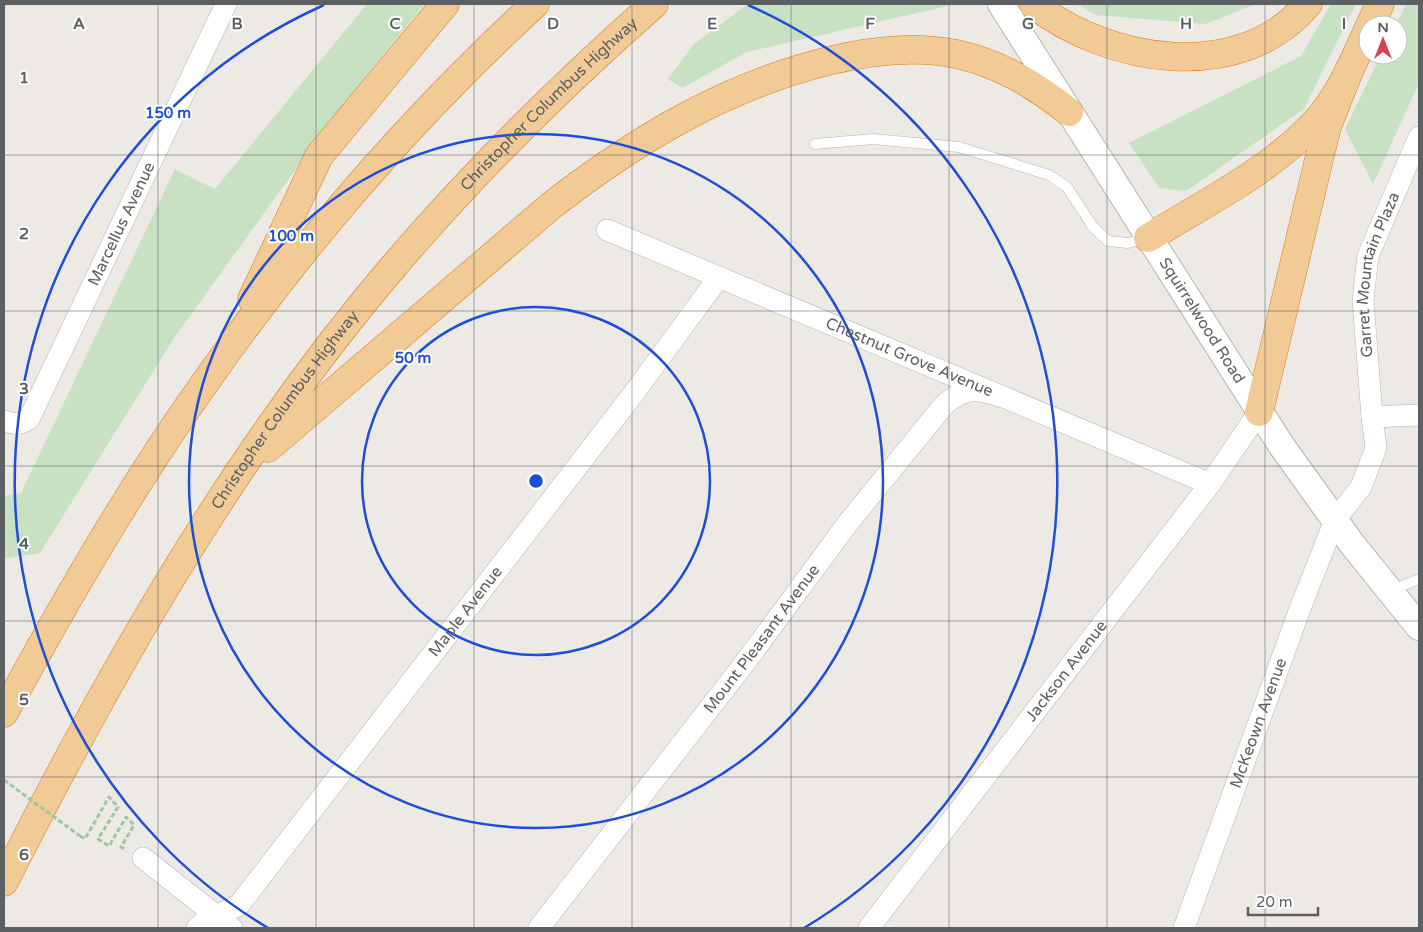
<svg xmlns="http://www.w3.org/2000/svg" width="1423" height="932" viewBox="0 0 1423 932" font-family="'Varela Round',sans-serif">
<rect width="100%" height="100%" fill="#ede9e4"/>
<g fill="#c8e1c3">
<path d="M 367,4 L 424,4 L 335,115 L 174,338 L 40,553 L 4,559 L 4,496 L 21,493 L 175,169 L 215,189 Z"/>
<path d="M 748,4 L 956,4 L 747,52 L 682,88 L 668,79 L 694,44 Z"/>
<path d="M 1078,4 L 1256,4 L 1205,24 L 1095,15 Z"/>
<path d="M 1331,4 L 1356,4 L 1304,109 L 1186,191 L 1159,188 L 1129,143 L 1301,56 Z"/>
<path d="M 1406,4 L 1419,4 L 1419,83 L 1373,184 L 1345,129 L 1381,55 L 1398,55 L 1398,25 L 1396,25 Z"/>
</g>
<g fill="none" stroke-linecap="round" stroke-linejoin="round">
<g stroke="#b1b5b7" stroke-width="11">
<g id="service">
<path d="M 815,144 L 873,139 L 959,147 L 1049,175 L 1067,187 L 1093,227 L 1108,241 L 1128,243 L 1147,238"/>
<path d="M 1390,591 L 1419,579"/>
</g>
</g>
<g stroke="#b1b5b7" stroke-width="22">
<g id="minor">
<path id="s1" d="M 607,230 L 1210,484"/>
<path id="s2" d="M 1372,417 L 1363,300 L 1368,256 L 1419,137"/>
<path id="s3" d="M 4,421 C 14,424 20,425 29,419 L 226,4"/>
<path d="M 143,858 L 232,928"/>
<path id="s4" d="M 197,928 L 205,921 L 239,905 L 634,393 L 719,277"/>
<path id="s5" d="M 539,928 L 747,660 L 848,523 L 944,405 C 967,384 980,390 1007,398"/>
<path id="s6" d="M 869,928 L 1210,484 L 1259,412"/>
<path id="s7" d="M 1184,928 L 1301,606 L 1335,520 L 1361,487 L 1376,448 L 1372,417 L 1419,415"/>
</g>
</g>
<g stroke="#b1b5b7" stroke-width="28">
<g id="tertiary">
<path id="s8" d="M 1001,4 L 1281,445 L 1352,544 L 1419,627"/>
</g>
</g>
<g stroke="#d77b19" stroke-width="29">
<g id="motorway">
<path d="M 1033,4 C 1109,63 1240,85 1308,4"/>
<path d="M 1370,25 L 1380,4"/>
<path d="M 1148,238 C 1207,202 1274,169 1320,117 C 1341,92 1354,60 1368,30"/>
<path d="M 252,299 L 319,156 L 445,4"/>
<path d="M 1259,412 L 1320,155 L 1327,127 L 1349,71"/>
<path d="M 268,448 L 552,205 C 636,140 724,87 828,61 C 869,51 914,45 956,54 C 999,63 1035,85 1069,112"/>
<path d="M 4,713 C 67,598 133,483 209,377 C 304,242 414,116 535,4"/>
<path id="s9" d="M 4,882 C 113,667 236,451 393,267 C 474,172 561,86 654,4"/>
</g>
</g>
<path stroke="#a0c7a4" stroke-width="3" stroke-dasharray="5 2.5" stroke-linecap="butt" d="M 80,836 L 85,839 L 109,797 L 118,807 L 98,839 L 109,846 L 126,817 L 134,825 L 121,847 L 125,849"/>
<use href="#service" stroke="#fff" stroke-width="10"/>
<use href="#minor" stroke="#fff" stroke-width="21"/>
<use href="#tertiary" stroke="#fff" stroke-width="26"/>
<use href="#motorway" stroke="#f1ca96" stroke-width="28"/>
<path stroke="#a0c7a4" stroke-width="3" stroke-dasharray="5 2.5" stroke-linecap="butt" d="M 4,780 L 80,836"/>
</g>
<path fill="none" stroke="#5c6063" stroke-width="1" stroke-opacity="0.55" d="M 158,4 L 158,928M 316,4 L 316,928M 474,4 L 474,928M 632,4 L 632,928M 791,4 L 791,928M 949,4 L 949,928M 1107,4 L 1107,928M 1265,4 L 1265,928M 4,155 L 1419,155M 4,311 L 1419,311M 4,466 L 1419,466M 4,621 L 1419,621M 4,777 L 1419,777"/>
<g fill="none" stroke="#1d4ed8" stroke-width="2.5">
<circle cx="536" cy="481" r="174"/>
<circle cx="536" cy="481" r="347"/>
<path d="M268 928A521 521 0 0 1 324 5M748 5A521 521 0 0 1 804 928"/>
</g>
<g text-anchor="middle" dominant-baseline="central" stroke-width="4" stroke-linejoin="round" paint-order="stroke">
<g font-size="16" fill="#5c6063" stroke="#fff">
<text stroke="none"><textPath href="#s9" startOffset="955">Christopher Columbus Highway</textPath></text>
<text stroke="none"><textPath href="#s3" startOffset="242">Marcellus Avenue</textPath></text>
<text stroke="none"><textPath href="#s2" startOffset="145">Garret Mountain Plaza</textPath></text>
<text stroke="none"><textPath href="#s8" startOffset="375">Squirrelwood Road</textPath></text>
<text stroke="none"><textPath href="#s1" startOffset="328">Chestnut Grove Avenue</textPath></text>
<text stroke="none"><textPath href="#s9" startOffset="550">Christopher Columbus Highway</textPath></text>
<text stroke="none"><textPath href="#s4" startOffset="419">Maple Avenue</textPath></text>
<text stroke="none"><textPath href="#s5" startOffset="365">Mount Pleasant Avenue</textPath></text>
<text stroke="none"><textPath href="#s6" startOffset="324">Jackson Avenue</textPath></text>
<text stroke="none"><textPath href="#s7" startOffset="218">McKeown Avenue</textPath></text>
</g>
</g>
<g font-size="16" text-anchor="middle" font-weight="bold" fill="#5c6063" stroke="#fff" stroke-width="4" stroke-linejoin="round" paint-order="stroke">
<text x="79" y="29">A</text>
<text x="237" y="29">B</text>
<text x="395" y="29">C</text>
<text x="553" y="29">D</text>
<text x="712" y="29">E</text>
<text x="870" y="29">F</text>
<text x="1028" y="29">G</text>
<text x="1186" y="29">H</text>
<text x="1344" y="29">I</text>
<text x="24" y="83">1</text>
<text x="24" y="239">2</text>
<text x="24" y="394">3</text>
<text x="24" y="549">4</text>
<text x="24" y="705">5</text>
<text x="24" y="860">6</text>
</g>
<circle cx="536" cy="481" r="8" fill="#1d4ed8" stroke="#fff" stroke-width="2.5"/>
<g font-size="15" text-anchor="middle" font-weight="bold" fill="#1d4ed8" stroke="#fff" stroke-width="4" stroke-linejoin="round" paint-order="stroke">
<text x="168" y="118">150 m</text>
<text x="291" y="241">100 m</text>
<text x="413" y="363">50 m</text>
</g>
<rect width="1423" height="932" fill="none" stroke="#5c6063" stroke-width="10"/>
<g transform="translate(1383 40)"><circle r="24" fill="#ffffff" stroke="#bebfc1"/>
<path d="M0-4L9 19L0 12L-9 19Z" fill="#d5414f"/>
<text y="-8" font-size="14" font-weight="bold" text-anchor="middle" fill="#5c6063">N</text>
</g>
<path d="M1248 907v8h70v-8" fill="none" stroke="#5c6063" stroke-width="2.5"/>
<text x="1256" y="907" font-size="15" fill="#5c6063" stroke="#ffffff" stroke-width="4" paint-order="stroke">20 m</text>
</svg>
